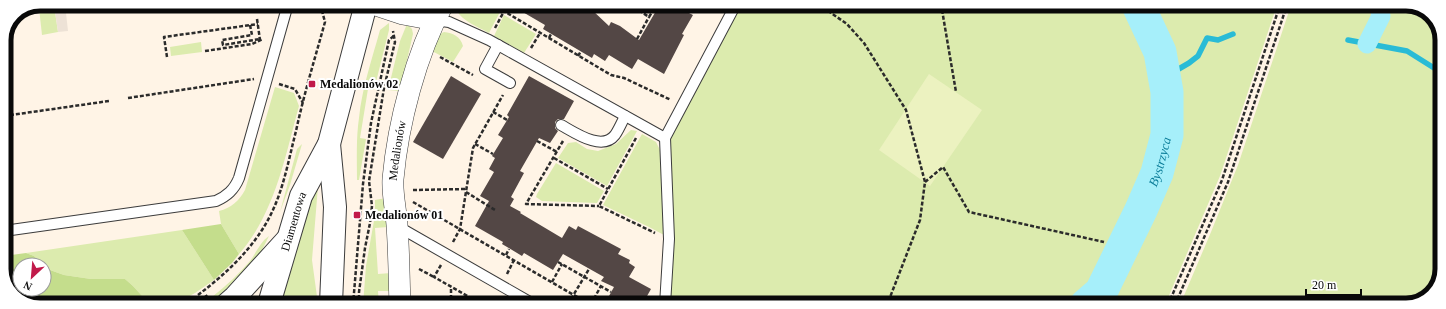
<svg xmlns="http://www.w3.org/2000/svg" width="1446" height="309" viewBox="0 0 1446 309" font-family="Georgia,serif">
<rect width="100%" height="100%" fill="#fff4e6"/>
<g fill="#dcebae">
<path d="M 455,4 L 486,4 L 500,12 L 489,33 C 477,26 456,19 455,4 Z"/>
<path d="M 736,4 L 1277,5 L 1220,176 L 1165,305 L 1138,305 L 1143,298 L 1140,296 L 1136,305 L 1086,305 L 1092,281 L 1073,305 L 665,305 L 665,138 Z"/>
<path d="M 54,5 L 58,32 L 42,35 L 39,8 Z"/>
<path d="M 1291,5 L 1413,5 L 1433,16 L 1442,35 L 1441,276 L 1430,296 L 1407,305 L 1180,305 L 1211,232 L 1238,165 Z"/>
<path d="M 504,15 L 536,34 L 524,53 L 494,36 Z"/>
<path d="M 389,23 L 389,30 L 374,90 L 368,89 L 360,138 L 366,139 L 359,180 L 357,180 C 357,159 356,138 359,118 C 362,88 372,59 380,30 Z"/>
<path d="M 407,24 L 412,29 L 413,34 L 400,91 L 388,90 L 400,41 Z"/>
<path d="M 444,32 C 453,33 460,36 463,46 L 453,62 L 430,50 L 440,34 Z"/>
<path d="M 201,42 L 202,52 L 171,56 L 170,47 Z"/>
<path d="M 275,87 L 294,93 L 299,106 C 285,157 275,213 239,254 L 221,224 L 219,211 C 231,208 239,201 245,190 Z"/>
<path d="M 631,130 L 637,131 L 607,186 L 558,158 L 568,143 L 576,142 L 587,149 L 598,151 L 616,144 Z"/>
<path d="M 642,134 L 656,142 L 662,154 L 664,235 L 649,227 L 603,205 Z"/>
<path d="M 302,144 L 290,185 L 280,212 L 297,149 Z"/>
<path d="M 556,163 L 604,191 L 597,203 L 542,201 L 536,197 L 537,194 Z"/>
<path d="M 319,174 L 312,260 L 318,304 L 281,304 Z"/>
<path d="M 386,198 L 388,227 L 375,228 L 378,274 L 391,273 L 391,291 L 378,291 L 379,305 L 363,305 L 366,266 L 375,215 L 375,200 Z"/>
<path d="M 182,230 L 214,280 L 195,293 L 175,304 L 145,304 L 143,297 L 133,286 L 125,279 L 91,279 L 64,275 L 50,270 L 39,261 L 34,256 L 26,253 Z"/>
<path d="M 269,236 C 265,244 262,251 257,258 C 251,267 222,304 213,304 L 212,297 C 226,286 239,274 250,261 C 256,253 261,241 269,236 Z"/>
</g>
<g fill="#c4dd8c">
<path d="M 221,224 L 239,254 L 232,263 L 214,280 L 182,230 Z"/>
<path d="M 26,253 L 34,256 L 43,265 L 20,265 L 20,289 L 44,289 L 44,266 L 50,270 L 64,275 L 91,279 L 125,279 L 133,286 L 143,297 L 145,304 L 33,304 L 14,294 L 4,274 L 4,256 Z"/>
</g>
<path fill="#ecf2c0" d="M 929,74 L 982,110 L 930,186 L 879,150 Z"/>
<path fill="#ede2d6" d="M 65,4 L 68,31 L 58,32 L 54,5 Z"/>
<g fill="none" stroke-linecap="round" stroke-linejoin="round">
<g stroke="#29bbd6" stroke-width="5.5">
<path d="M 1348,40 L 1407,51 L 1442,73"/>
<path d="M 1165,77 L 1189,63 L 1198,56 L 1207,38 L 1218,40 L 1233,34"/>
</g>
<path stroke="#a6effa" stroke-width="19" d="M 1367,44 L 1381,16 L 1379,5"/>
<path stroke="#a6effa" stroke-width="33" id="s1" d="M 1086,305 L 1101,292 L 1141,210 L 1157,173 L 1167,135 L 1167,92 L 1160,52 L 1138,5"/>
</g>
<g fill="#534745">
<path d="M 509,4 L 571,4 L 579,8 L 582,4 L 591,9 L 609,26 L 611,22 L 620,26 L 639,40 L 660,4 L 677,4 L 683,10 L 693,15 L 682,34 L 684,35 L 664,74 L 638,59 L 632,69 L 609,55 L 605,61 L 594,54 L 592,58 L 543,29 L 545,25 Z"/>
<path d="M 451,76 L 481,94 L 443,159 L 413,142 Z"/>
<path d="M 529,76 L 574,101 L 564,119 L 558,119 L 555,122 L 555,128 L 558,131 L 550,143 L 539,138 L 520,171 L 524,173 L 511,197 L 514,199 L 510,206 L 521,212 L 520,213 L 562,238 L 569,226 L 576,230 L 578,226 L 621,249 L 618,254 L 630,260 L 629,263 L 635,267 L 629,277 L 651,289 L 642,305 L 604,305 L 614,287 L 601,281 L 604,277 L 563,254 L 553,270 L 524,253 L 522,256 L 502,244 L 503,242 L 475,226 L 489,201 L 480,196 L 494,172 L 489,169 L 495,158 L 492,156 L 503,138 L 498,135 L 509,117 L 507,115 Z"/>
</g>
<g fill="none" stroke-linecap="round" stroke-linejoin="round">
<g stroke="#3c3c3c" stroke-width="12">
<g id="service">
<path d="M 435,20 L 449,22 L 489,40 L 665,138"/>
<path d="M 498,45 L 485,69 L 510,83"/>
<path d="M 561,125 C 574,132 602,152 615,135 C 619,129 622,122 625,116"/>
<path d="M 397,226 L 535,305"/>
<path d="M 4,231 L 216,201 C 227,196 234,190 239,178 L 288,4"/>
<path d="M 665,305 L 669,239 L 665,138 L 736,4"/>
</g>
</g>
<g stroke="#3c3c3c" stroke-width="22">
<g id="minor">
<path d="M 373,4 L 403,14 L 435,20"/>
<path id="s2" d="M 400,305 C 399,278 399,252 397,225 C 396,210 392,194 393,179 C 398,123 416,54 443,4"/>
</g>
</g>
<g stroke="#3c3c3c" stroke-width="24">
<g id="tertiary">
<path d="M 329,144 L 335,207 L 331,304"/>
<path d="M 227,304 L 235,297 L 286,241"/>
<path id="s3" d="M 269,304 L 301,196 L 329,144 L 366,4"/>
</g>
</g>
<g stroke="#2b2b2b" stroke-width="2.5" stroke-dasharray="4 2" stroke-linecap="butt">
<path d="M 492,4 L 611,75 L 624,78 L 671,100"/>
<path d="M 638,4 L 640,11 L 649,17 L 654,9"/>
<path d="M 818,4 L 847,24 L 864,43 L 906,110 L 925,182 L 920,220 L 887,305"/>
<path d="M 941,4 L 956,92"/>
<path d="M 302,9 L 308,4"/>
<path d="M 257,19 L 260,40"/>
<path d="M 250,25 L 252,35 L 222,40 L 223,45 L 260,39"/>
<path d="M 495,28 L 508,4"/>
<path d="M 549,38 L 551,34"/>
<path d="M 637,39 L 649,17"/>
<path d="M 531,48 L 540,33"/>
<path d="M 205,51 L 252,44 L 263,39"/>
<path d="M 578,56 L 581,51"/>
<path d="M 167,57 L 164,37 L 258,24"/>
<path d="M 440,57 L 473,75"/>
<path d="M 279,84 L 295,89 L 303,103"/>
<path d="M 128,98 L 254,79"/>
<path d="M 493,112 L 509,121"/>
<path d="M 4,116 L 109,101"/>
<path d="M 636,138 L 599,206 L 655,233"/>
<path d="M 537,141 L 557,152"/>
<path d="M 563,141 L 526,204 L 599,206"/>
<path d="M 475,144 L 493,154"/>
<path d="M 554,158 L 608,189"/>
<path d="M 925,182 L 943,167 L 969,212 L 1104,242"/>
<path d="M 413,190 L 466,189"/>
<path d="M 466,192 L 495,210"/>
<path d="M 413,202 L 591,305"/>
<path d="M 453,242 L 460,229 L 473,148 L 503,95"/>
<path d="M 506,255 L 509,249"/>
<path d="M 558,262 L 611,292"/>
<path d="M 441,265 L 434,277 L 478,302 L 476,305"/>
<path d="M 419,269 L 434,277"/>
<path d="M 507,274 L 514,260"/>
<path d="M 552,282 L 562,264"/>
<path d="M 198,295 C 227,273 256,246 272,212 C 284,187 289,158 296,131 C 304,94 315,58 325,22 L 322,11 L 324,6 L 320,4"/>
<path d="M 571,299 L 589,269"/>
<path d="M 478,302 L 480,300 L 488,305"/>
<path d="M 194,304 L 208,295"/>
<path d="M 591,304 L 601,286"/>
<path d="M 353,305 L 363,184 L 371,123 L 389,40 L 395,35"/>
<path d="M 359,305 L 359,292 L 365,248 L 370,223 L 372,206 L 369,181 L 384,88 L 395,42 L 393,31"/>
<path d="M 451,305 L 451,287"/>
<path d="M 1168,305 L 1222,180 L 1280,5"/>
<path d="M 1175,305 L 1228,182 L 1287,5"/>
</g>
<use href="#service" stroke="#fff" stroke-width="10"/>
<use href="#minor" stroke="#fff" stroke-width="21"/>
<use href="#tertiary" stroke="#fff" stroke-width="22"/>
</g>
<g fill="#c11a4a" stroke="#fff" stroke-width="1.5">
<rect x="308" y="80" width="8" height="8" rx="2"/>
<rect x="353" y="211" width="8" height="8" rx="2"/>
</g>
<g text-anchor="middle" dominant-baseline="central" stroke-width="4" stroke-linejoin="round" paint-order="stroke">
<g font-size="12" font-weight="bold" fill="#090909" stroke="#fff" text-anchor="start">
<text x="320" y="84">Medalionów 02</text>
<text x="365" y="215">Medalionów 01</text>
</g>
<g font-size="12" fill="#090909" stroke="#fff">
<text stroke="none"><textPath href="#s2" startOffset="155">Medalionów</textPath></text>
<text stroke="none"><textPath href="#s3" startOffset="86">Diamentowa</textPath></text>
</g>
<g font-size="13" font-style="italic" fill="#0c7e9a" stroke="#fff">
<text stroke="none"><textPath href="#s1" startOffset="163">Bystrzyca</textPath></text>
</g>
</g>
<path d="M0 0H1446V309H0ZM40 11H1406A29 29 0 0 1 1435 40V269A29 29 0 0 1 1406 298H40A29 29 0 0 1 11 269V40A29 29 0 0 1 40 11Z" fill="#fff" fill-rule="evenodd"/>
<path fill="none" stroke="#090909" stroke-width="5" d="M40 11H1406A29 29 0 0 1 1435 40V269A29 29 0 0 1 1406 298H40A29 29 0 0 1 11 269V40A29 29 0 0 1 40 11Z"/>
<g transform="translate(32 277) rotate(206)"><circle r="19" fill="#ffffff" stroke="#9d9d9d"/>
<path d="M0-3L7 15L0 10L-7 15Z" fill="#c11a4a"/>
<text y="-6" font-size="11" font-weight="bold" text-anchor="middle" fill="#090909">N</text>
</g>
<path d="M1306 289v6h55v-6" fill="none" stroke="#090909" stroke-width="2"/>
<text x="1312" y="289" font-size="12" fill="#090909" stroke="#ffffff" stroke-width="3" paint-order="stroke">20 m</text>
</svg>
